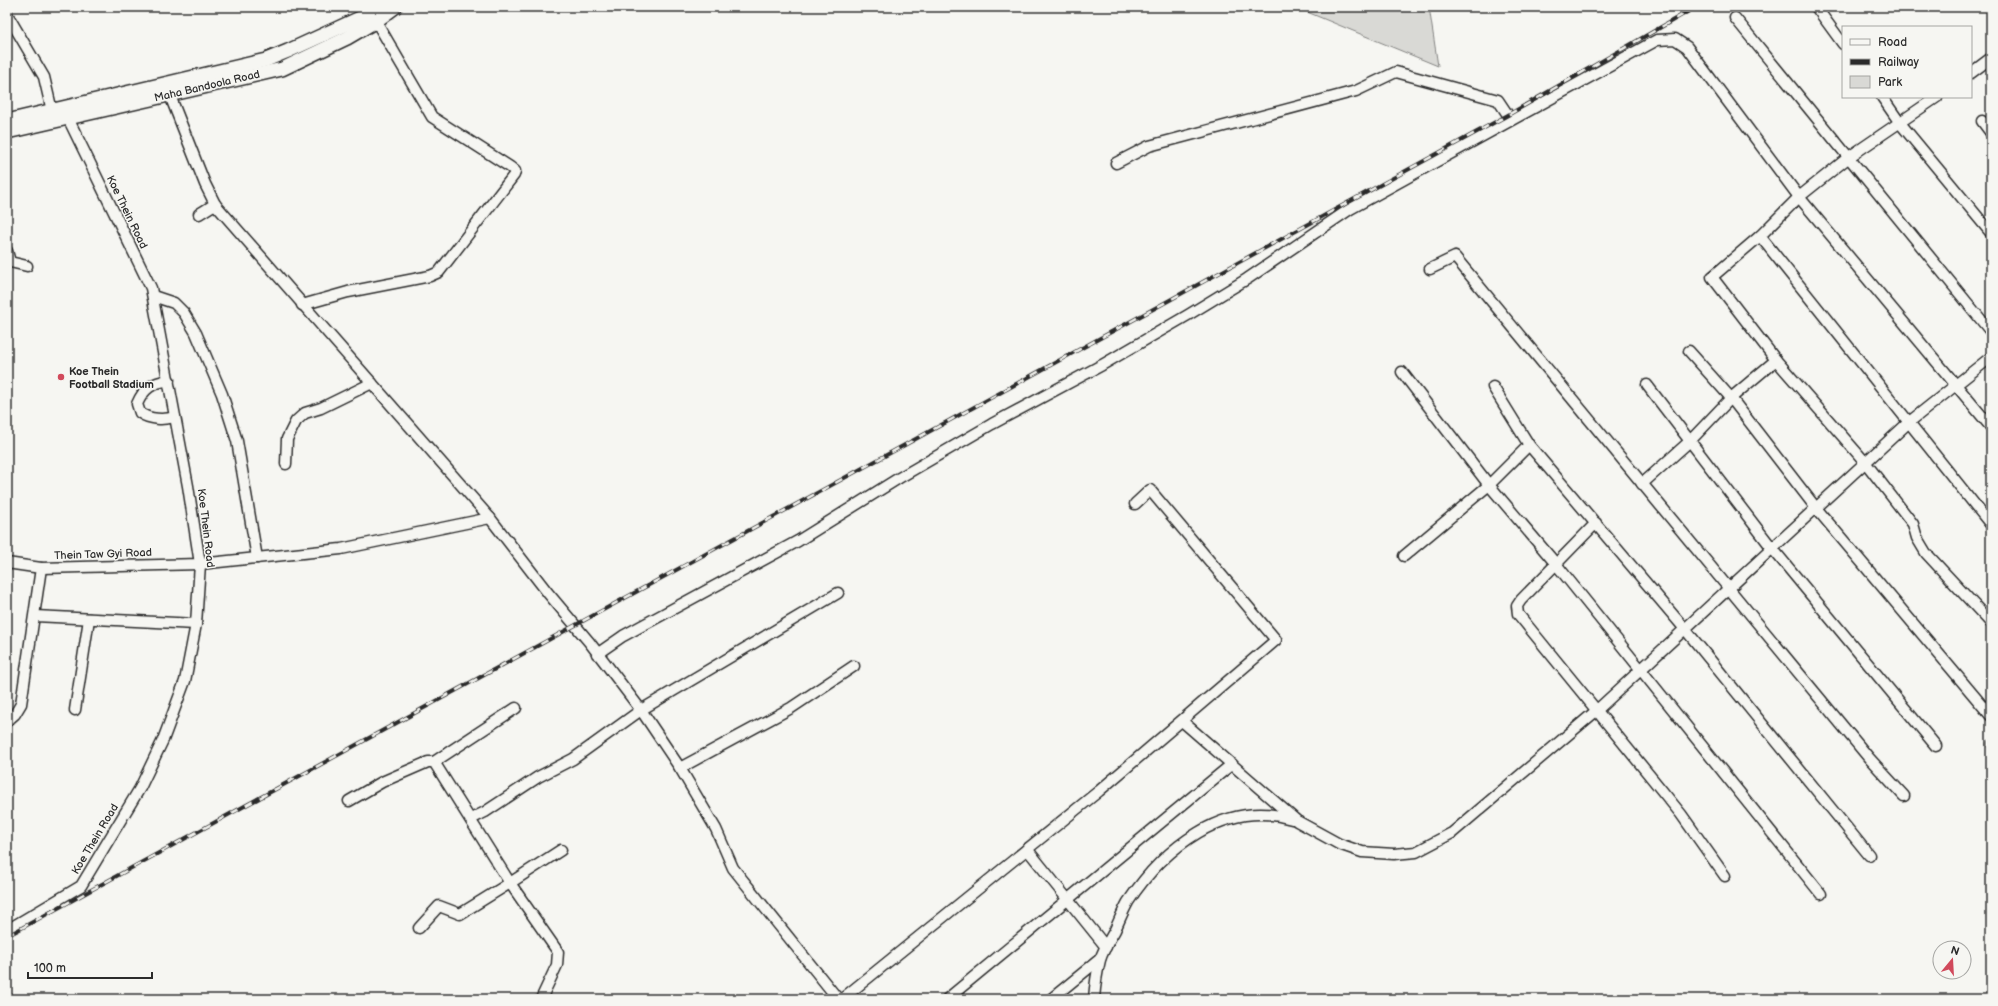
<svg xmlns="http://www.w3.org/2000/svg" width="1998" height="1006" viewBox="0 0 1998 1006" font-family="'Balsamiq Sans',sans-serif">
<rect width="100%" height="100%" fill="#f6f6f2"/>
<filter id="ink" filterUnits="userSpaceOnUse"><feTurbulence type="fractalNoise" baseFrequency=".025" numOctaves="2"/><feDisplacementMap in="SourceGraphic" scale="8" xChannelSelector="R" yChannelSelector="G"/><feConvolveMatrix kernelMatrix="1 2 1 2 8 2 1 2 1" color-interpolation-filters="sRGB"/></filter>
<g filter="url(#ink)">
<path fill="#d9d9d5" stroke="#828280" d="M 1295,7 L 1429,7 L 1438,66 Z"/>
<g fill="none" stroke-linecap="round" stroke-linejoin="round">
<path stroke="#aeaeab" stroke-width="9" d="M 1990,744 L 1991,744"/>
<g stroke="#2b2b2b" stroke-width="13">
<g id="minor">
<path d="M 1816,7 L 1843,44"/>
<path d="M 7,14 L 44,77 L 52,111"/>
<path d="M 1735,18 L 1991,332"/>
<path d="M 1971,73 L 1991,58"/>
<path d="M 167,88 L 205,184 L 215,204 L 490,518 L 548,593 L 590,643 L 641,710 L 680,768 L 716,829 L 733,868 L 838,999"/>
<path d="M 1882,97 L 1900,123 L 1991,233"/>
<path d="M 1937,97 L 1849,157 L 1799,197 L 1760,236 L 1712,277 L 1776,360 L 1865,462 L 1913,524 L 1917,538 L 1926,553 L 1991,623"/>
<path d="M 1982,121 L 1991,133"/>
<path d="M 1116,163 L 1149,146 L 1356,91 L 1396,72 L 1498,100 L 1508,115"/>
<path d="M 199,214 L 215,204"/>
<path d="M 1760,236 L 1991,525"/>
<path d="M 7,251 L 10,262 L 27,266"/>
<path d="M 1430,269 L 1455,257 L 1869,758 L 1904,796"/>
<path d="M 153,296 L 174,303 L 184,313 L 196,333 L 222,394 L 237,441 L 257,558"/>
<path d="M 302,305 L 348,292 L 430,276 L 439,272 L 514,175 L 515,171 L 510,167 L 432,117 L 373,16"/>
<path d="M 1689,351 L 1731,398 L 1816,508 L 1991,716"/>
<path d="M 1402,372 L 1489,485 L 1556,564 L 1821,894"/>
<path d="M 169,380 C 152,383 144,388 137,404 L 140,413 C 150,420 164,420 175,417"/>
<path d="M 1647,385 L 1772,548 L 1936,746"/>
<path d="M 1493,387 L 1529,445 L 1685,629 L 1869,855"/>
<path d="M 286,464 L 287,439 L 296,421 L 305,413 L 321,408 L 372,383"/>
<path d="M 1642,484 L 1690,441 L 1731,398 L 1776,360"/>
<path d="M 1596,523 L 1521,600 L 1517,606 L 1518,614 L 1681,814 L 1725,876"/>
<path d="M 1404,556 L 1489,485 L 1529,445"/>
<path d="M 7,563 L 41,568 L 200,564 L 341,549 L 490,518"/>
<path d="M 35,616 L 196,624"/>
<path d="M 597,654 L 623,636 L 798,541 L 899,478 L 992,424 L 1102,365 L 1188,315 L 1247,279 L 1350,209 L 1657,40 L 1675,39 L 1687,47 L 1799,197 L 1991,427"/>
<path d="M 75,710 L 89,619"/>
<path d="M 7,721 L 15,714 L 21,704 L 41,568"/>
<path d="M 1182,721 L 1297,821 L 1339,844 L 1362,852 L 1394,854 L 1416,852 L 1452,833 L 1596,711 L 1908,423 L 1991,357"/>
<path d="M 680,768 L 791,708 L 854,666"/>
<path d="M 349,801 L 382,782 L 428,762 L 434,762 L 516,708"/>
<path d="M 471,819 L 485,812 L 538,777 L 573,759 L 641,710 L 838,593"/>
<path d="M 1027,849 L 1106,947"/>
<path d="M 419,928 L 439,906 L 460,914 L 510,883 L 434,762"/>
<path d="M 7,930 L 81,886 L 140,788 L 163,740 L 185,681 L 196,624 L 200,564 L 188,486 L 151,288 L 65,112"/>
<path d="M 541,999 L 557,965 L 558,952 L 510,883 L 561,850"/>
<path d="M 842,999 L 1099,791 L 1276,640 L 1150,490 L 1135,504"/>
<path d="M 947,999 L 1232,764"/>
<path d="M 1051,999 L 1100,959"/>
<path d="M 1094,999 C 1095,986 1097,972 1100,960 C 1103,950 1110,939 1115,930 C 1119,921 1123,911 1128,902 C 1163,849 1225,798 1292,819"/>
</g>
</g>
<g stroke="#2b2b2b" stroke-width="16">
<g id="major">
<path d="M 7,121 L 266,60 L 288,51 L 371,13 L 379,7"/>
<path d="M 7,132 L 282,69 L 347,38 L 376,21 L 395,7"/>
</g>
</g>
<use href="#minor" stroke="#f6f6f2" stroke-width="10"/>
<use href="#major" stroke="#f6f6f2" stroke-width="13"/>
<g stroke="#2b2b2b" stroke-width="4">
<path id="rail" d="M 7,936 L 1508,115 L 1696,7"/>
</g>
<use href="#rail" stroke="#f6f6f2" stroke-width="2.5" stroke-dasharray="8" stroke-linecap="butt"/>
</g>
</g>
<circle fill="#d1495b" stroke="#f6f6f2" stroke-width="1.5" cx="61" cy="377" r="4"/>
<g text-anchor="middle" dominant-baseline="central" stroke-width="3" stroke-linejoin="round" paint-order="stroke">
<g font-size="11" fill="#2b2b2b" stroke="#f6f6f2">
<text transform="translate(207 86) rotate(-13)">Maha Bandoola Road</text>
<text transform="translate(127 212) rotate(64)">Koe Thein Road</text>
<text transform="translate(206 528) rotate(83)">Koe Thein Road</text>
<text transform="translate(103 554) rotate(-2)">Thein Taw Gyi Road</text>
<text transform="translate(95 839) rotate(-59)">Koe Thein Road</text>
</g>
<g font-size="11" font-weight="bold" fill="#2b2b2b" stroke="#f6f6f2" text-anchor="start">
<text x="69" y="371">Koe Thein<tspan x="69" dy="13">Football Stadium</tspan></text>
</g>
</g>
<rect width="1998" height="1006" fill="none" stroke="#f6f6f2" stroke-width="24"/>
<rect x="12" y="12" width="1974" height="982" fill="none" stroke="#2b2b2b" stroke-width="1.5" filter="url(#ink)"/>
<rect x="1842" y="26" width="130" height="72" fill="#f6f6f2" stroke="#a5a5a2"/>
<rect x="1850" y="39" width="20" height="6" fill="#f6f6f2" stroke="#a5a5a2"/>
<text x="1878" y="46" font-size="12" fill="#2b2b2b">Road</text>
<rect x="1850" y="59" width="20" height="6" fill="#2b2b2b" stroke="#a5a5a2"/>
<text x="1878" y="66" font-size="12" fill="#2b2b2b">Railway</text>
<rect x="1850" y="76" width="20" height="12" fill="#d9d9d5" stroke="#a5a5a2"/>
<text x="1878" y="86" font-size="12" fill="#2b2b2b">Park</text>
<g transform="translate(1952 960) rotate(18)"><circle r="19" fill="#f6f6f2" stroke="#a5a5a2"/>
<path d="M0-3L7 15L0 10L-7 15Z" fill="#d1495b"/>
<text y="-6" font-size="11" font-weight="bold" text-anchor="middle" fill="#2b2b2b">N</text>
</g>
<path d="M28 972v6h124v-6" fill="none" stroke="#2b2b2b" stroke-width="2"/>
<text x="34" y="972" font-size="12" fill="#2b2b2b" stroke="#f6f6f2" stroke-width="3" paint-order="stroke">100 m</text>
</svg>
